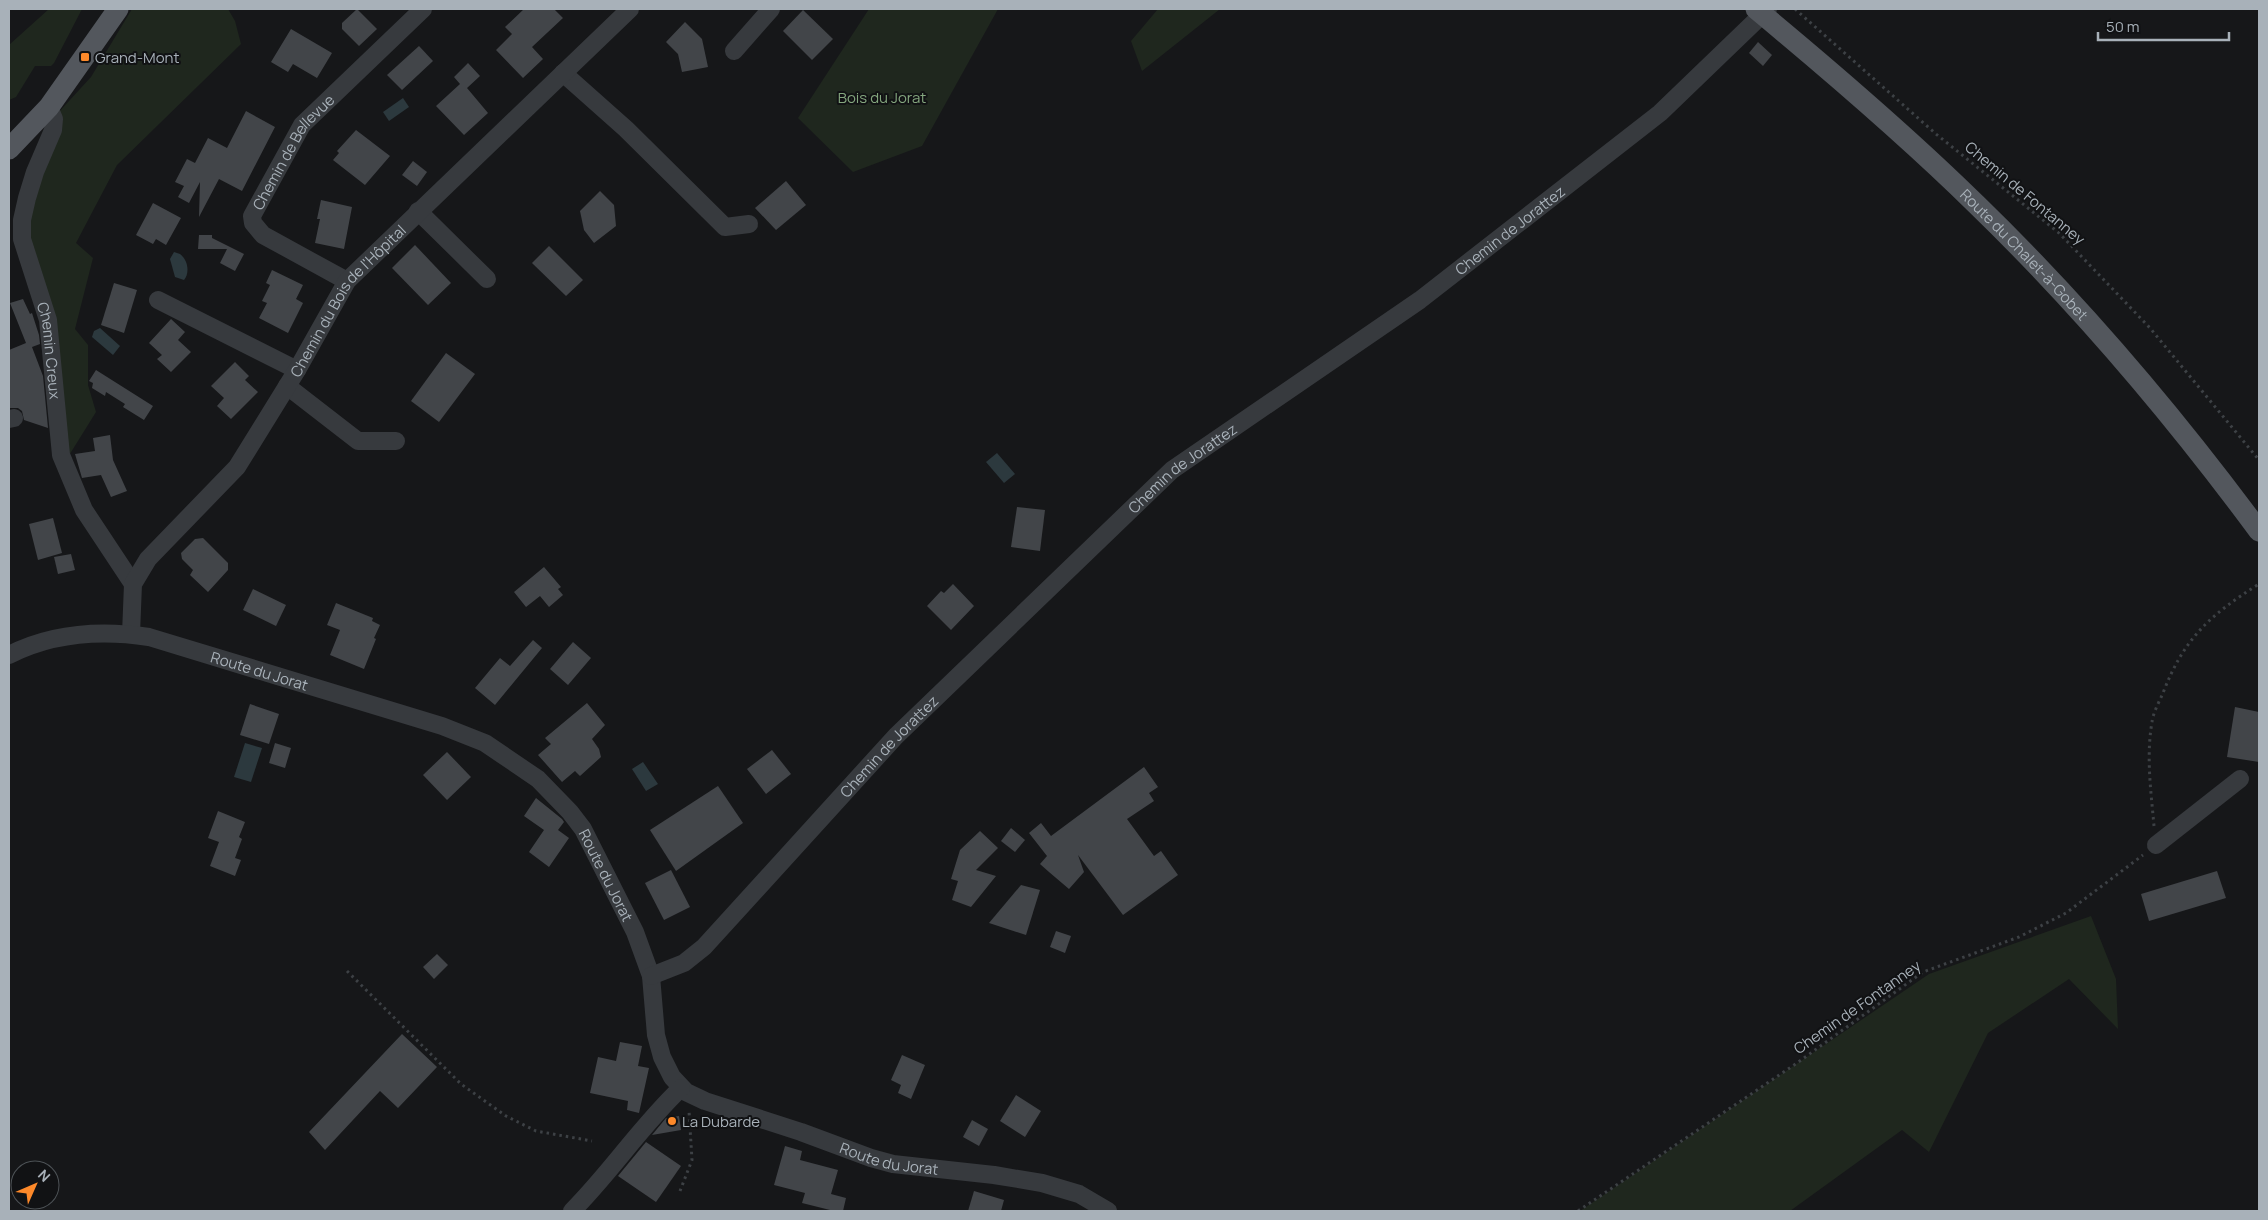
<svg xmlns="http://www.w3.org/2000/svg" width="2268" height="1220" viewBox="0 0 2268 1220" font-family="Manrope,sans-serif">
<rect width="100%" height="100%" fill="#161719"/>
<g fill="#1f271e">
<path d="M 49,9 L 82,9 L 54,63 L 51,66 L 35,66 L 16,97 L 9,100 L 9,45 Z"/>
<path d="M 132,9 L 228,9 L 235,21 L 241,44 L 117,165 L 76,243 L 93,258 L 75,329 L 88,345 L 88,385 L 96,412 L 68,457 L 28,247 L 30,212 L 58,113 L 91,77 Z"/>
<path d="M 869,9 L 998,9 L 922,146 L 853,172 L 798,118 Z"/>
<path d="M 1158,9 L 1220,9 L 1142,71 L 1131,41 Z"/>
<path d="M 2091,916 L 2116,979 L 2118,1029 L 2069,979 L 1988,1033 L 1929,1152 L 1902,1130 L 1790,1211 L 1580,1211 L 1929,974 Z"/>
</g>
<g fill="#2c393e">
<path d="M 403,98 L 409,107 L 389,121 L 383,112 Z"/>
<path d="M 174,252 L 180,254 C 188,260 190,273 184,280 L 175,277 L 170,259 Z"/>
<path d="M 100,328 L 120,346 L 113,355 L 92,337 L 94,331 Z"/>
<path d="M 997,453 L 1015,474 L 1004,483 L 986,462 Z"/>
<path d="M 245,743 L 262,748 L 251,782 L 234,777 Z"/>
<path d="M 643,762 L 658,784 L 646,791 L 632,769 Z"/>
</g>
<g fill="#424549">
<path d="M 357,9 L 377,29 L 359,46 L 342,29 L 342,23 Z"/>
<path d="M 524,9 L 554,9 L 563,18 L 532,47 L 543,59 L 523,78 L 496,50 L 512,34 L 505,27 Z"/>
<path d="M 803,10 L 833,39 L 812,60 L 783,31 Z"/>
<path d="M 685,22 L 702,39 L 708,67 L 682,72 L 678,54 L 666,42 Z"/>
<path d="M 291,29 L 332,53 L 317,78 L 293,64 L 288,72 L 271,62 Z"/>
<path d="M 1758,42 L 1772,55 L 1763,66 L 1749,53 Z"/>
<path d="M 419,46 L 433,61 L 402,90 L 387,75 Z"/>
<path d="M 468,63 L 480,76 L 467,88 L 488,113 L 464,135 L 436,106 L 460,84 L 454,77 Z"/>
<path d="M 246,111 L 275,127 L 242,191 L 219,179 L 199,217 L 200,182 L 189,203 L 178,197 L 184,186 L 175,182 L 187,159 L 195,163 L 208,138 L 227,148 Z"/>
<path d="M 356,130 L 390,156 L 365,185 L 333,160 L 339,153 L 337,151 Z"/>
<path d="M 413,161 L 427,172 L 417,186 L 402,175 Z"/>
<path d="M 786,181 L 806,205 L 776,230 L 755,208 Z"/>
<path d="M 600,191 L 614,205 L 616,226 L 594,243 L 584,230 L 580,211 Z"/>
<path d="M 321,200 L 352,207 L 344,249 L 315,243 L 320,219 L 317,219 Z"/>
<path d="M 153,203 L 181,218 L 166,245 L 156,239 L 153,244 L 136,235 Z"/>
<path d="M 199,235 L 212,235 L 212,238 L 244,254 L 235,271 L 220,263 L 227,249 L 198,249 Z"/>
<path d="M 415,245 L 451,283 L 428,305 L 392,268 Z"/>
<path d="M 549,246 L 583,280 L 566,296 L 532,263 Z"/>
<path d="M 272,270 L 303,285 L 296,299 L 303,303 L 288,333 L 259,318 L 267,303 L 262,301 L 270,285 L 266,283 Z"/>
<path d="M 114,283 L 137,290 L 124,333 L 101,325 Z"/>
<path d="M 23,299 L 30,314 L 32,313 L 39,335 L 40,344 L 32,347 L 43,376 L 48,428 L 24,420 L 22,411 L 18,408 L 9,408 L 9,350 L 26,343 L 10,303 Z"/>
<path d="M 171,319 L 185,332 L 178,340 L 191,352 L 171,372 L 157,359 L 162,355 L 149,343 Z"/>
<path d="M 446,353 L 475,374 L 439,422 L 411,401 Z"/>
<path d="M 235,362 L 249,376 L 245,380 L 258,392 L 231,419 L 217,406 L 224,398 L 211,386 Z"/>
<path d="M 96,370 L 153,406 L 144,420 L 123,407 L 125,404 L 106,392 L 105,396 L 92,388 L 93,383 L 89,381 Z"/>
<path d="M 110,435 L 113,460 L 127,491 L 111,497 L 101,475 L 82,478 L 75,454 L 95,451 L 93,438 Z"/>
<path d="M 1017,507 L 1045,510 L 1040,551 L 1011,547 Z"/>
<path d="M 53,518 L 62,553 L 38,560 L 29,524 Z"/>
<path d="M 203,538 L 228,563 L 228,570 L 208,592 L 190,575 L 193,570 L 182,559 L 181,553 L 195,539 Z"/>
<path d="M 71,554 L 75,570 L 58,574 L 54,557 Z"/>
<path d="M 544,567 L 561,587 L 558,589 L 563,595 L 549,607 L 540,596 L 526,607 L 514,592 Z"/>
<path d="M 953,584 L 974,606 L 951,630 L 927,606 L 941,591 L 944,593 Z"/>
<path d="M 253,589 L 286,605 L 276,626 L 243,610 Z"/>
<path d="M 336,603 L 373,618 L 372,621 L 380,625 L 374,638 L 376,639 L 364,669 L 330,655 L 340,630 L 327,625 Z"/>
<path d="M 533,640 L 542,648 L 495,705 L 475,688 L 500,658 L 510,666 Z"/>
<path d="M 573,642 L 591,658 L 568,685 L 550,669 Z"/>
<path d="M 587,703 L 605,725 L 592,739 L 599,749 L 601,757 L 580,776 L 575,771 L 562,782 L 538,755 L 551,744 L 545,738 Z"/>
<path d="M 250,704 L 279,714 L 269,744 L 240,735 Z"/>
<path d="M 2235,707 L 2259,712 L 2259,762 L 2227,757 Z"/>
<path d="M 275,743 L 291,748 L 285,768 L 269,763 Z"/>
<path d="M 772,750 L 791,774 L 766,794 L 747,769 Z"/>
<path d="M 447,752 L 471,777 L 447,800 L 423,775 Z"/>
<path d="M 1144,767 L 1158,787 L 1149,793 L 1154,801 L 1127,819 L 1154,856 L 1161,851 L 1178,875 L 1123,915 L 1078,855 L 1084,872 L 1069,889 L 1049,872 L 1040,864 L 1047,856 L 1029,833 L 1041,823 L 1051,836 Z"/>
<path d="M 718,786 L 743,823 L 676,871 L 650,830 Z"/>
<path d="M 536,798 L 562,819 L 564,822 L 558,830 L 569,838 L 549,867 L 529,852 L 544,830 L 524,816 Z"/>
<path d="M 218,811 L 245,822 L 239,837 L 242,839 L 235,858 L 241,860 L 235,876 L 210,866 L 219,842 L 208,838 Z"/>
<path d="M 1011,828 L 1025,840 L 1015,852 L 1001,841 Z"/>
<path d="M 980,831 L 998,848 L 976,870 L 996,876 L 971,907 L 952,900 L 958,881 L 951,879 L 960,850 Z"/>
<path d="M 671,870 L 690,907 L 664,920 L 645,883 Z"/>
<path d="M 2217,871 L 2226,898 L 2149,921 L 2141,894 Z"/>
<path d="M 1021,885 L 1040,890 L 1026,935 L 989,923 Z"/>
<path d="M 1056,931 L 1071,936 L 1065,953 L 1050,947 Z"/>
<path d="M 437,954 L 448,965 L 434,979 L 423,967 Z"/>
<path d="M 402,1034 L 437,1067 L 398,1108 L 380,1091 L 325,1150 L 309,1132 Z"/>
<path d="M 620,1042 L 642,1046 L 638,1066 L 649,1068 L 639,1113 L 627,1110 L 628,1101 L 590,1093 L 598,1057 L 616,1061 Z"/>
<path d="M 902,1055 L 925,1065 L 911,1099 L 898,1093 L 901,1085 L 891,1080 Z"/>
<path d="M 1016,1095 L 1041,1111 L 1025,1137 L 1000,1121 Z"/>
<path d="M 679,1116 L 681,1130 L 652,1135 L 666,1118 Z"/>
<path d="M 972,1120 L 988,1129 L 979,1146 L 963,1137 Z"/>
<path d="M 646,1142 L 681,1166 L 656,1202 L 618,1176 Z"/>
<path d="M 785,1146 L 802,1151 L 800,1160 L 838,1170 L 831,1194 L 846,1198 L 843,1211 L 834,1211 L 802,1203 L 805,1193 L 774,1185 Z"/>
<path d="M 974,1191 L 1004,1200 L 1001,1211 L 968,1211 Z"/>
</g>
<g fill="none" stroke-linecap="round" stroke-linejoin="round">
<g stroke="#3d4145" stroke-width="3" stroke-dasharray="2.5 4" stroke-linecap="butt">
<path d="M 1795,9 L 1936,134 L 2059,233 L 2150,328 L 2259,460"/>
<path d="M 2154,826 C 2151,791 2146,757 2152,722 C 2153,713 2159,702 2163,693 C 2184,638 2210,615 2259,584"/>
<path d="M 347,971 L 461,1084 L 506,1116 L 536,1131 L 592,1141"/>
<path d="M 680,1191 L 692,1160 L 689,1111"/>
<path d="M 1578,1211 L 1797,1063 L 1923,972 L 2019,937 L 2066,913 L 2143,855"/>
</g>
<g stroke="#373a3e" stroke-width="18">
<path d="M 734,51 L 771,9"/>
<path d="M 563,73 L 626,129 L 725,227 L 749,224"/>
<path id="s1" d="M 49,107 L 54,119 L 53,130 L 35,172 L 27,198 L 22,220 L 22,239 L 48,320 L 61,455 L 84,510 L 133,584"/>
<path d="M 418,211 L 487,279"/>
<path id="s2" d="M 347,281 L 263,235 L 253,223 L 252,216 L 302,125 L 423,9"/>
<path d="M 158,300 L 297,370"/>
<path d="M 287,386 L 358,441 L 396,441"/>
<path d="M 9,419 L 14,418"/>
<path id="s3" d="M 131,634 L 133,584 L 148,559 L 237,467 L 297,370 L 347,281 L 630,9"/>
<path id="s4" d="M 9,655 C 52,633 102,630 149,637 L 442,726 L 485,743 L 538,779 L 570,812 L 583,829 L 635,932 L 651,976 L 656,1035 L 662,1057 L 672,1077 L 686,1092 L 705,1101 L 801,1132 L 871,1158 L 893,1164 L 994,1175 L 1042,1183 L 1079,1194 L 1108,1211"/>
<path d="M 2156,845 L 2240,779"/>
<path id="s5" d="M 651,976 L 684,963 L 704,947 L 896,736 L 1172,470 L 1420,300 L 1660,113 L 1768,9"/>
<path d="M 572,1211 C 611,1172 640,1127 681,1088"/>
</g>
<g stroke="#53575d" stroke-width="21">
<path id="s6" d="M 1756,9 C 1832,72 1907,136 1977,205 C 2080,305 2174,416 2259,531"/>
<path d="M 9,149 L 49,107 L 118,9"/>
</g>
</g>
<g fill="#fd892a" stroke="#111214" stroke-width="2">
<rect x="80" y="52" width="10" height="10" rx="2.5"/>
<circle cx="672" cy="1121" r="5"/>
</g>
<g text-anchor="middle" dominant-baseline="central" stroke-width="4" stroke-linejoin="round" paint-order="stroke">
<g font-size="15" fill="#a8b1b9" stroke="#111214" text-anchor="start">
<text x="95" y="57">Grand-Mont</text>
<text x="682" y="1121">La Dubarde</text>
</g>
<g font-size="15" fill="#84a67e" stroke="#111214">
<text x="882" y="97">Bois du Jorat</text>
</g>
<g font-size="15" fill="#a8b1b9" stroke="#111214">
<text stroke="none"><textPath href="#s2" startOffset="195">Chemin de Bellevue</textPath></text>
<text transform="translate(2025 193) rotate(40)">Chemin de Fontanney</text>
<text stroke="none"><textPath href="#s5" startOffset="1144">Chemin de Jorattez</textPath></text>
<text stroke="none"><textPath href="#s6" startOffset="364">Route du Chalet-à-Gobet</textPath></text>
<text stroke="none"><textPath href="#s3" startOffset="408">Chemin du Bois de l'Hôpital</textPath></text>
<text stroke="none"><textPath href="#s1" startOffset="254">Chemin Creux</textPath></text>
<text stroke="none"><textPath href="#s5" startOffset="739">Chemin de Jorattez</textPath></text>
<text stroke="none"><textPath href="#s4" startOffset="259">Route du Jorat</textPath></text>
<text stroke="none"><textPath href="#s5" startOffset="334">Chemin de Jorattez</textPath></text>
<text stroke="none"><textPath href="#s4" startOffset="679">Route du Jorat</textPath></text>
<text transform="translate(1857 1007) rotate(-35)">Chemin de Fontanney</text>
<text stroke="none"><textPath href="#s4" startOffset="1129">Route du Jorat</textPath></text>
</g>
</g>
<rect width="2268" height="1220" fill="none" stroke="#a8b1b9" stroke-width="20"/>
<g transform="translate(35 1185) rotate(45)"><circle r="24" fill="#111214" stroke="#4d5256"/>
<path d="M0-4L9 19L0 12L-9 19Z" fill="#fd892a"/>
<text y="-8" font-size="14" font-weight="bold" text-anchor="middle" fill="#a8b1b9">N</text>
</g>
<path d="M2098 32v8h131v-8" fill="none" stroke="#a8b1b9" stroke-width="2.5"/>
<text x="2106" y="32" font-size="15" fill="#a8b1b9" stroke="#111214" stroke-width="4" paint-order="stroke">50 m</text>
</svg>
